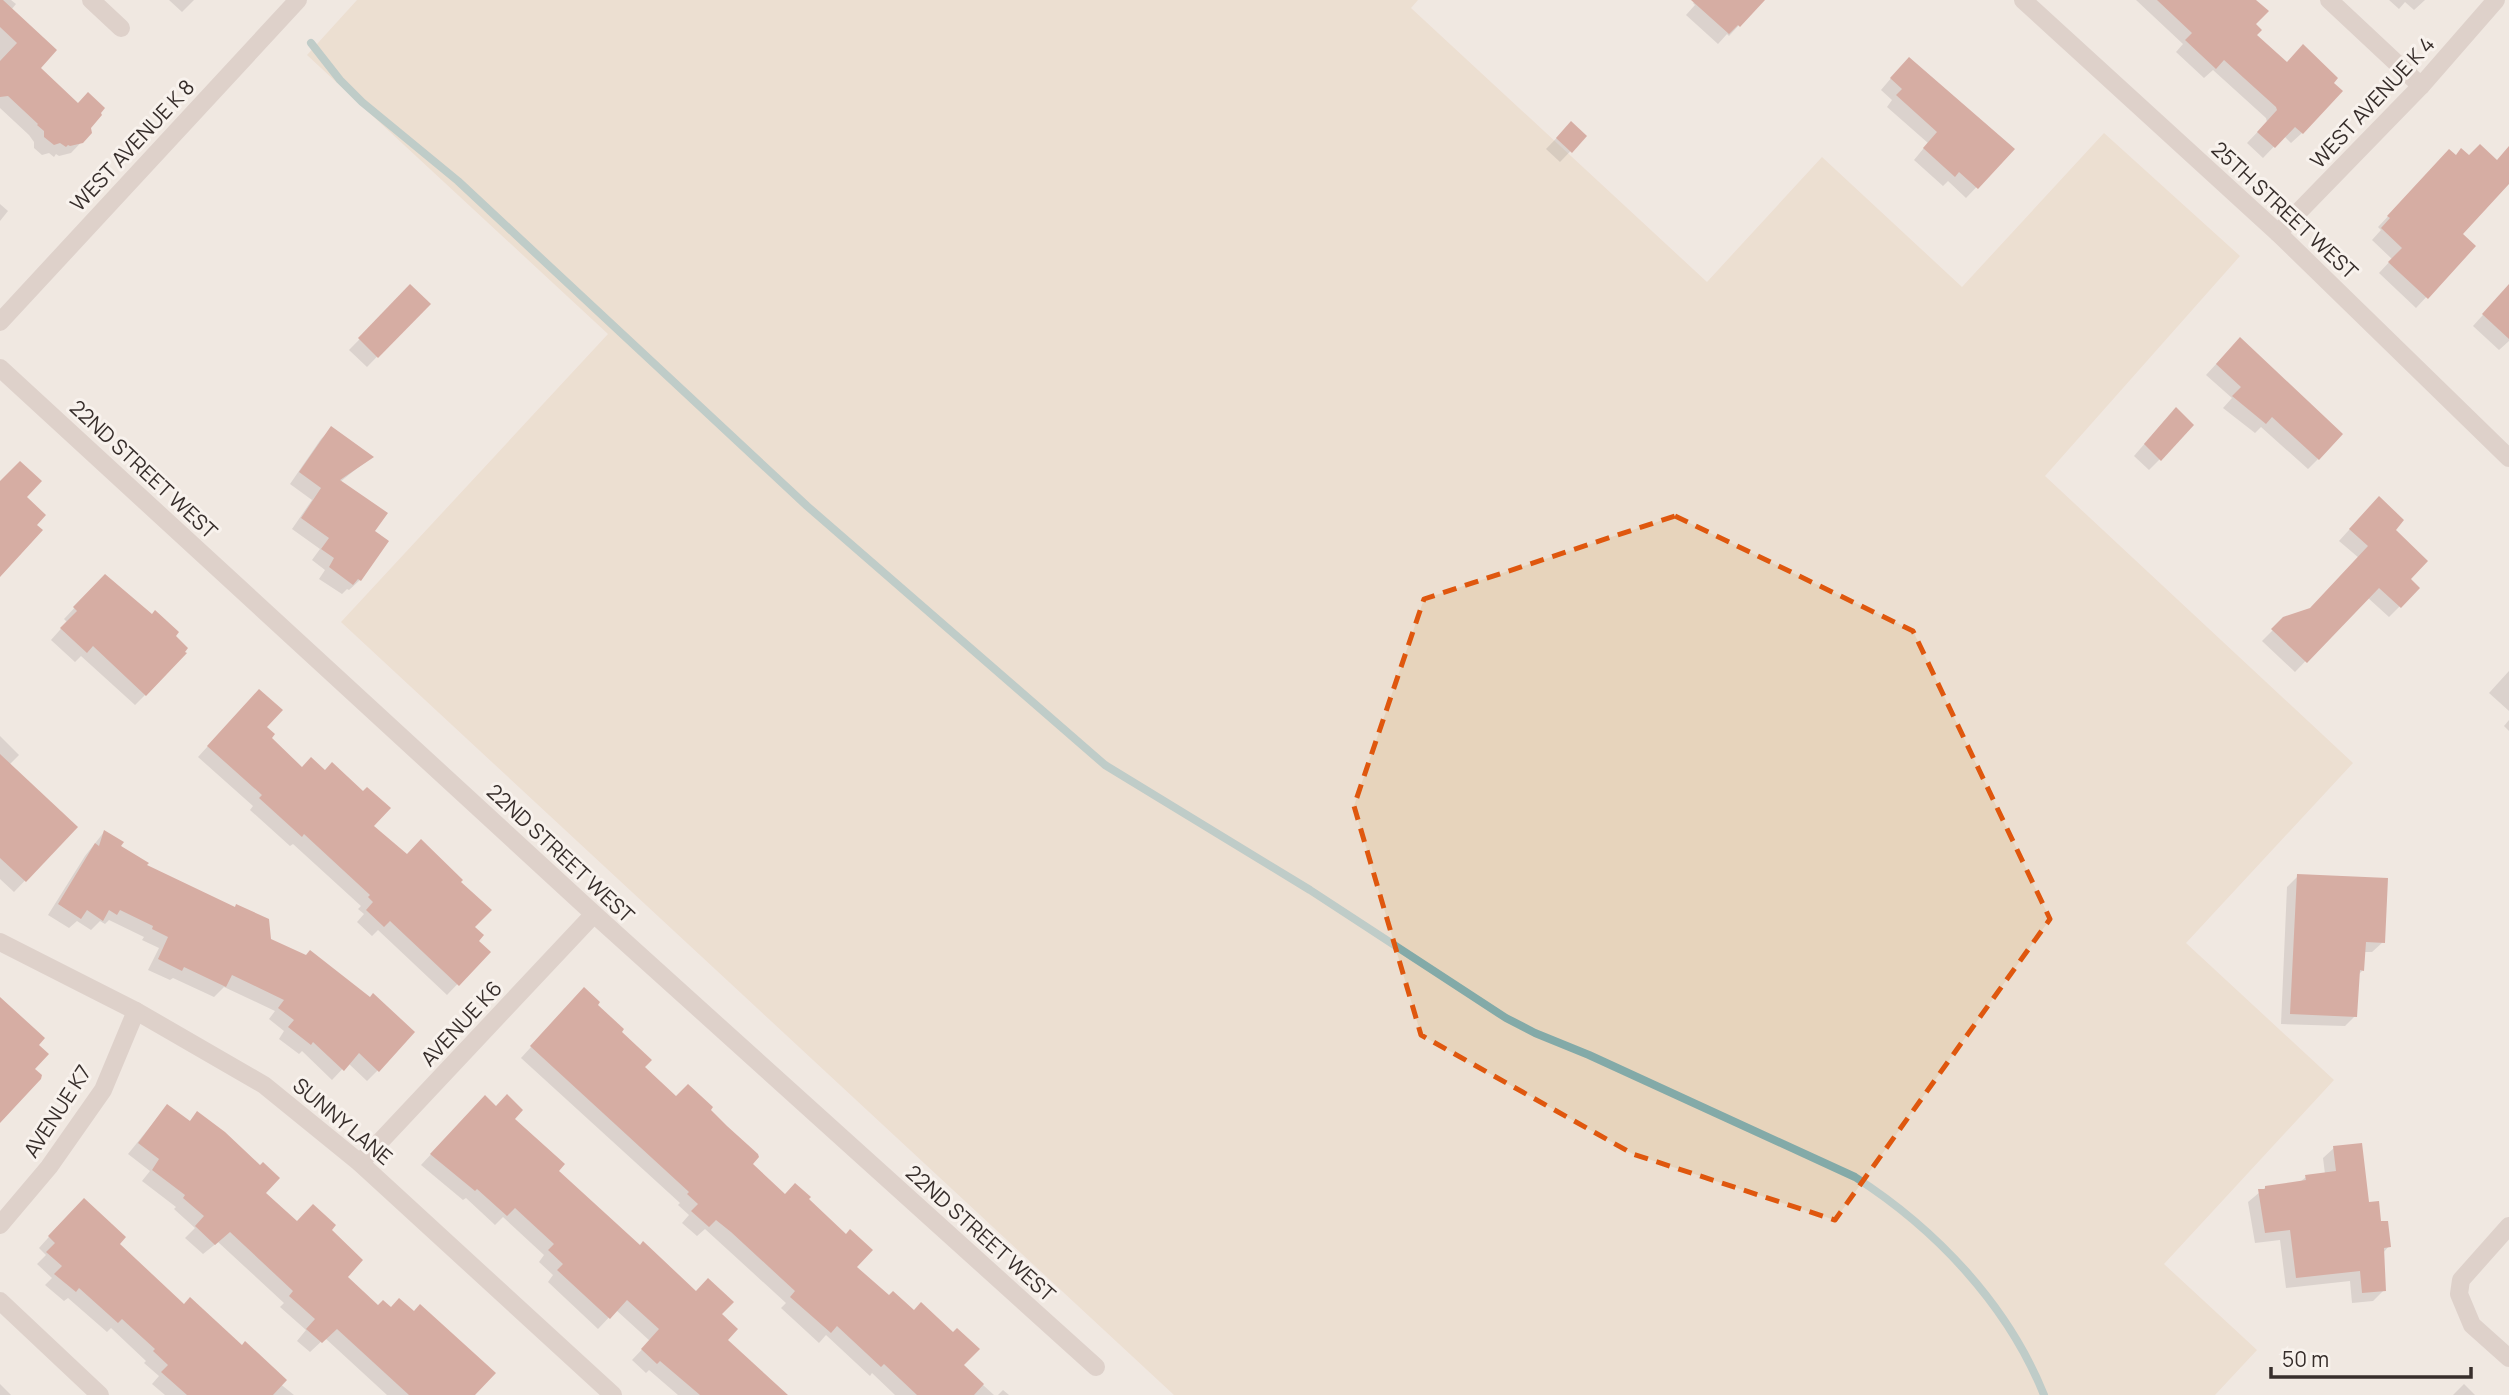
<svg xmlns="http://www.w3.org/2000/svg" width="2509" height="1395" viewBox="0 0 2509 1395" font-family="Manrope,sans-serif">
<rect width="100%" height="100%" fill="#f0e8e1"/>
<path fill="#e7d4bc" d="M 357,0 L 1418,0 L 1411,8 L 1707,282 L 1822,157 L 1962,287 L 2104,133 L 2240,256 L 2045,476 L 2353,763 L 2186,943 L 2334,1080 L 2164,1264 L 2257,1350 L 2215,1395 L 1174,1395 L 341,622 L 608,334 L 307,55 Z"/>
<g fill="#0003">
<path d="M 0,0 L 11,0 L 16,4 L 11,10 L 38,68 L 89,127 L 90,133 L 71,153 L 59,156 L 56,154 L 54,157 L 49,153 L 42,155 L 34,148 L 34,142 L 29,135 L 0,108 Z"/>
<path d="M 169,0 L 194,0 L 182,12 Z"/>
<path d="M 1696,0 L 1762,0 L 1729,36 L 1727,34 L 1718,44 L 1686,15 L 1695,5 L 1693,3 Z"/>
<path d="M 2136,0 L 2253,0 L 2255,35 L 2302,133 L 2291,143 L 2284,136 L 2263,158 L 2247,143 L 2267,122 L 2266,118 L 2213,70 L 2204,78 L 2176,52 L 2183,44 Z"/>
<path d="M 2389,0 L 2425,0 L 2414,10 L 2405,2 L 2399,9 Z"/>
<path d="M 1898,70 L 2013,149 L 1966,198 L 1948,181 L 1943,186 L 1914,160 L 1928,143 L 1887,107 L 1892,100 L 1881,90 Z"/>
<path d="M 1571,123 L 1585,136 L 1560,162 L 1546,149 Z"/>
<path d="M 2509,148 L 2509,182 L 2460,234 L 2474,246 L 2416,308 L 2379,273 L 2392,259 L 2372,240 L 2381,230 L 2378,227 L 2439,162 L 2455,157 L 2496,162 Z"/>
<path d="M 0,204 L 8,211 L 0,221 Z"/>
<path d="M 2509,286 L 2509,341 L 2499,350 L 2473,326 Z"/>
<path d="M 411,287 L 428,304 L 367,367 L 349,350 Z"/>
<path d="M 2229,350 L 2318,459 L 2308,469 L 2261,427 L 2255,433 L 2223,408 L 2232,398 L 2206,375 Z"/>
<path d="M 2165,420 L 2160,459 L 2149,470 L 2134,456 Z"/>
<path d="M 331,429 L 371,457 L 340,482 L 372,532 L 360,580 L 349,590 L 347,589 L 342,594 L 319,579 L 325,570 L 312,560 L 320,549 L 292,529 L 312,500 L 290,484 L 321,439 Z"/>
<path d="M 2368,509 L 2394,530 L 2409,579 L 2418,588 L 2389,617 L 2367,597 L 2295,672 L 2262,641 L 2284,619 L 2310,610 L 2359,558 L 2339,541 Z"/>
<path d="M 94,587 L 145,695 L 135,705 L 81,656 L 75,662 L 51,640 L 67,622 L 64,619 Z"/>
<path d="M 2509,671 L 2509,711 L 2489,693 Z"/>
<path d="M 248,702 L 269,738 L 302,768 L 372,826 L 473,928 L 476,941 L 488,952 L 447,995 L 378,930 L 372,936 L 357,922 L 364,914 L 358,909 L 361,906 L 293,844 L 290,846 L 250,810 L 253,806 L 198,757 Z"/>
<path d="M 2509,720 L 2509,731 L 2504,726 Z"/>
<path d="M 0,736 L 19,755 L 9,765 L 76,827 L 14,892 L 0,879 Z"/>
<path d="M 104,832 L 145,866 L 269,940 L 378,1070 L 367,1081 L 348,1063 L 332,1080 L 302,1051 L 299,1054 L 279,1039 L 284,1031 L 269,1019 L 275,1011 L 224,987 L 214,997 L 173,978 L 170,980 L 148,970 L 159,948 L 142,940 L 144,937 L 109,920 L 105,924 L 100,921 L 91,930 L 77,921 L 69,928 L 48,915 L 85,856 Z"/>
<path d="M 2298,876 L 2383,942 L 2372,952 L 2364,952 L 2363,970 L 2358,975 L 2355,1016 L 2345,1026 L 2281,1024 L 2287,887 Z"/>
<path d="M 574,1000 L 595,1005 L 619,1032 L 642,1067 L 676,1098 L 709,1110 L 750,1164 L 784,1196 L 806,1199 L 855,1268 L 994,1395 L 895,1395 L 872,1373 L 870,1376 L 826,1335 L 819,1343 L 781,1308 L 786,1303 L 705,1229 L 697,1236 L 682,1223 L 689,1215 L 678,1205 L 680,1203 L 521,1058 Z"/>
<path d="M 167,1106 L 189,1122 L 197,1114 L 264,1193 L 296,1223 L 329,1230 L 345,1277 L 473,1395 L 387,1395 L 325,1338 L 310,1352 L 297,1341 L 306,1330 L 280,1307 L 284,1303 L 218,1242 L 203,1254 L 185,1238 L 195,1228 L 174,1209 L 176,1207 L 142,1181 L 150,1171 L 128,1154 Z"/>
<path d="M 474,1108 L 512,1119 L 556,1171 L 640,1248 L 720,1314 L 725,1340 L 785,1395 L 678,1395 L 649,1370 L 646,1373 L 632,1360 L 650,1341 L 616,1310 L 598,1329 L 548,1282 L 553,1275 L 539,1262 L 544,1255 L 503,1217 L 495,1225 L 466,1198 L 463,1200 L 421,1165 Z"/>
<path d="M 2334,1148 L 2368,1204 L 2389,1246 L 2383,1253 L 2384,1290 L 2373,1301 L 2352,1303 L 2350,1281 L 2286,1288 L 2280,1240 L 2255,1243 L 2248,1202 L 2266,1187 L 2300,1182 L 2306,1177 L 2325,1174 L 2323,1158 Z"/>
<path d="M 73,1210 L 117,1244 L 184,1306 L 294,1395 L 165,1395 L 152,1384 L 159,1376 L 144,1363 L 146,1361 L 111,1328 L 107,1332 L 68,1298 L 64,1301 L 45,1285 L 52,1278 L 37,1264 L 46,1255 L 39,1248 Z"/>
<path d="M 0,1384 L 11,1395 L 0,1395 Z"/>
<path d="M 2464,1384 L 2475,1395 L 2453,1395 Z"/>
<path d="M 1003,1390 L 1009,1395 L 998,1395 Z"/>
</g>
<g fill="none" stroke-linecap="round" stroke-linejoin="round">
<path stroke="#83aaa8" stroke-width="8" d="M 311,43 L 340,80 L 362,102 L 458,181 L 807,506 L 1105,765 L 1310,890 L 1506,1018 L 1535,1033 L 1589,1055 L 1855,1177 C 1936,1229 2008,1305 2044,1395"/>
</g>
<g fill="#b76658">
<path d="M 0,0 L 3,0 L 57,50 L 41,68 L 78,103 L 88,92 L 105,108 L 101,113 L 102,115 L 91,128 L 92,133 L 83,143 L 70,146 L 68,145 L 66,147 L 60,143 L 54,145 L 44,137 L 44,131 L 37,125 L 38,124 L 8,96 L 0,97 L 0,61 L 17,43 L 0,27 Z"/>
<path d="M 1691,0 L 1765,0 L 1740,27 L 1738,25 L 1729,34 Z"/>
<path d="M 2157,0 L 2256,0 L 2269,11 L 2256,24 L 2262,30 L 2257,35 L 2287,62 L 2303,44 L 2338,78 L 2334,83 L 2343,91 L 2303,134 L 2295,127 L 2275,148 L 2257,132 L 2277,110 L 2276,107 L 2224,60 L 2216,69 L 2185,40 L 2192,33 Z"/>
<path d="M 1909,57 L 2015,149 L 1978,189 L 1959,172 L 1955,177 L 1923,148 L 1937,132 L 1896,95 L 1902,89 L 1890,78 Z"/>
<path d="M 1571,121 L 1587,136 L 1572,153 L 1556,138 Z"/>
<path d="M 2480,144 L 2497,160 L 2509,146 L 2509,184 L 2463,234 L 2476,246 L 2428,299 L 2388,262 L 2402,248 L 2381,228 L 2390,218 L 2387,216 L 2449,149 L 2456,155 L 2461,148 L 2469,155 Z"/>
<path d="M 410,284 L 431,304 L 378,358 L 358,338 Z"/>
<path d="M 2509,284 L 2509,339 L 2482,314 Z"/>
<path d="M 2240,337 L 2343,434 L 2319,460 L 2272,417 L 2266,424 L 2232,396 L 2241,387 L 2216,364 Z"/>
<path d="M 2176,407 L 2194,425 L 2161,461 L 2144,444 Z"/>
<path d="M 331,426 L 374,457 L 340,480 L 388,513 L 375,531 L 389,541 L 361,581 L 358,579 L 353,585 L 329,567 L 334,558 L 321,549 L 329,538 L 301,518 L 321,488 L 299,472 Z"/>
<path d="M 20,461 L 42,481 L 27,497 L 46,515 L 37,525 L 43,530 L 0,577 L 0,481 Z"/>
<path d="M 2379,496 L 2404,520 L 2396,530 L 2428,561 L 2411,579 L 2420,588 L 2401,608 L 2379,588 L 2307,663 L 2271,629 L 2283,617 L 2310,608 L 2368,546 L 2349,529 Z"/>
<path d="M 105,574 L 152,614 L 155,610 L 179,632 L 176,636 L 188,648 L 185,652 L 187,653 L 146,696 L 93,646 L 87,653 L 60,628 L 77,611 L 73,607 Z"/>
<path d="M 259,689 L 283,710 L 267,727 L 275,734 L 272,738 L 302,767 L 311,757 L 325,770 L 332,762 L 363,791 L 367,787 L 391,808 L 374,826 L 407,854 L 421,839 L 463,880 L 461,882 L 492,910 L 475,927 L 484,935 L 479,941 L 491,952 L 459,986 L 390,921 L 384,927 L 366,910 L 373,902 L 368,897 L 370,895 L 304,834 L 302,837 L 259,798 L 262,795 L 207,746 Z"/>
<path d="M 0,754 L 78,827 L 26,882 L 0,858 Z"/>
<path d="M 104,830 L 124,842 L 121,846 L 149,863 L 147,865 L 235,907 L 236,904 L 269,919 L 271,939 L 306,955 L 310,950 L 370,997 L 373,993 L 415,1032 L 379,1072 L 359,1053 L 344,1071 L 313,1042 L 311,1045 L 288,1027 L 294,1020 L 278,1008 L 284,1000 L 232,975 L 226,987 L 184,967 L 182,971 L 158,959 L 168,937 L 152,929 L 153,926 L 120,910 L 117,915 L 109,910 L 103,921 L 87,910 L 81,919 L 58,904 L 95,843 L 99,846 Z"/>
<path d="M 2297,874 L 2388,878 L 2385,943 L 2366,942 L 2364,971 L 2360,970 L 2357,1017 L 2290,1014 Z"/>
<path d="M 584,987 L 600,1002 L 598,1005 L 624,1029 L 622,1032 L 652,1060 L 645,1067 L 676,1096 L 688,1084 L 713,1107 L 711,1110 L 727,1126 L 758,1154 L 759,1157 L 753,1164 L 785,1194 L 795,1183 L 811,1197 L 809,1199 L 846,1234 L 850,1229 L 873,1250 L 857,1267 L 889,1295 L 893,1291 L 914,1310 L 921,1302 L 953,1332 L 957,1328 L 980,1349 L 964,1365 L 984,1384 L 974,1395 L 917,1395 L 884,1364 L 881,1367 L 837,1326 L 831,1333 L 790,1297 L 795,1291 L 731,1232 L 716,1220 L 709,1227 L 691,1211 L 698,1204 L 687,1194 L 689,1192 L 530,1046 Z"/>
<path d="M 0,997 L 45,1038 L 39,1045 L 49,1054 L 35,1069 L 42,1075 L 41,1079 L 0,1123 Z"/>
<path d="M 507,1094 L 523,1110 L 515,1119 L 565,1164 L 559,1171 L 640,1245 L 643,1241 L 696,1291 L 708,1278 L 734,1302 L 722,1314 L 738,1329 L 728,1340 L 788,1395 L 700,1395 L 660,1361 L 657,1364 L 641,1349 L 659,1329 L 627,1300 L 610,1319 L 557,1270 L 563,1264 L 548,1250 L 554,1244 L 515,1208 L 507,1216 L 477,1189 L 475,1191 L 430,1154 L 485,1095 L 496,1106 Z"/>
<path d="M 167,1104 L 190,1121 L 197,1111 L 225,1132 L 260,1165 L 263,1162 L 280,1178 L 266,1193 L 297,1221 L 313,1204 L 336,1225 L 332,1230 L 363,1260 L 348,1277 L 378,1305 L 383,1300 L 391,1307 L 399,1298 L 414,1311 L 420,1304 L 496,1373 L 475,1395 L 409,1395 L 337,1329 L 322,1343 L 306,1329 L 315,1319 L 289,1296 L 293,1291 L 230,1232 L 215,1245 L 195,1226 L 204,1216 L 183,1198 L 185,1195 L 152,1170 L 159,1159 L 138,1143 Z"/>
<path d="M 2362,1143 L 2369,1202 L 2379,1201 L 2381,1221 L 2388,1221 L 2391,1247 L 2384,1248 L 2386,1291 L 2362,1293 L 2360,1271 L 2296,1278 L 2290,1230 L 2265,1233 L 2258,1189 L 2265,1189 L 2265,1186 L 2306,1180 L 2305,1175 L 2336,1171 L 2333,1146 Z"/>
<path d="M 84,1198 L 126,1237 L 120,1244 L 184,1304 L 190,1297 L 242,1345 L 245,1341 L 287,1380 L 273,1395 L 187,1395 L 161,1372 L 168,1365 L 153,1351 L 155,1349 L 122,1319 L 118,1323 L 79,1288 L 76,1292 L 54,1274 L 62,1266 L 46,1252 L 55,1243 L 48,1236 Z"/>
</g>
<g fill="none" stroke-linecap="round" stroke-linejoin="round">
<g stroke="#c7b7ae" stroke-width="18">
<path d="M 91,0 L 121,28"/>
<path d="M 2023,0 L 2278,233 L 2509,458"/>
<path d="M 2329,0 L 2421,86"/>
<path d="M 2278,233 L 2421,86 L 2496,0"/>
<path d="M 0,322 L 298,0"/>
<path d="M 0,368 L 594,914 L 1096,1367"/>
<path d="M 0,942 L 136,1011 L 264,1085 L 360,1163 L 613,1395"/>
<path d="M 360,1163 L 594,914"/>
<path d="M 0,1225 L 49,1167 L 103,1090 L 136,1011"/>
<path d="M 2509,1226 L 2461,1280 L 2459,1294 L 2472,1325 L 2509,1358"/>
<path d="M 0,1301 L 100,1395"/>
</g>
</g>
<path d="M0 0H2509V1395H0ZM 1675,516 L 1913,631 L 2050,919 L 1835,1220 L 1633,1154 L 1421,1035 L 1354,806 L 1424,599 Z" fill="#f0e8e1" fill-opacity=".55" fill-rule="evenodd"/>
<path fill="none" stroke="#df570e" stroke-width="5" stroke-dasharray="14 9" stroke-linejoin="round" d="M 1675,516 L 1913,631 L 2050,919 L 1835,1220 L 1633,1154 L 1421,1035 L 1354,806 L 1424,599 Z"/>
<g text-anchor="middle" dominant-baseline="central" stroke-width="6" stroke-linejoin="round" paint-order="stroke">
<g font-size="21" fill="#372e2b" stroke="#f8f2ed">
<text transform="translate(2372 102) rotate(-47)">WEST AVENUE K 4</text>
<text transform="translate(132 145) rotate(-47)">WEST AVENUE K 8</text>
<text transform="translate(2285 210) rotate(43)">25TH STREET WEST</text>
<text transform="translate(144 469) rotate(43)">22ND STREET WEST</text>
<text transform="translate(561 853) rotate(43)">22ND STREET WEST</text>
<text transform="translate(461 1023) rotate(-47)">AVENUE K6</text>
<text transform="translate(57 1111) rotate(-57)">AVENUE K7</text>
<text transform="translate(343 1121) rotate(40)">SUNNY LANE</text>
<text transform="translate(981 1233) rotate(42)">22ND STREET WEST</text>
</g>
</g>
<path d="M2271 1367v10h200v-10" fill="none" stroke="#372e2b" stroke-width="3.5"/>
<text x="2282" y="1367" font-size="21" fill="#372e2b" stroke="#f8f2ed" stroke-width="5" paint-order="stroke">50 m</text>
</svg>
